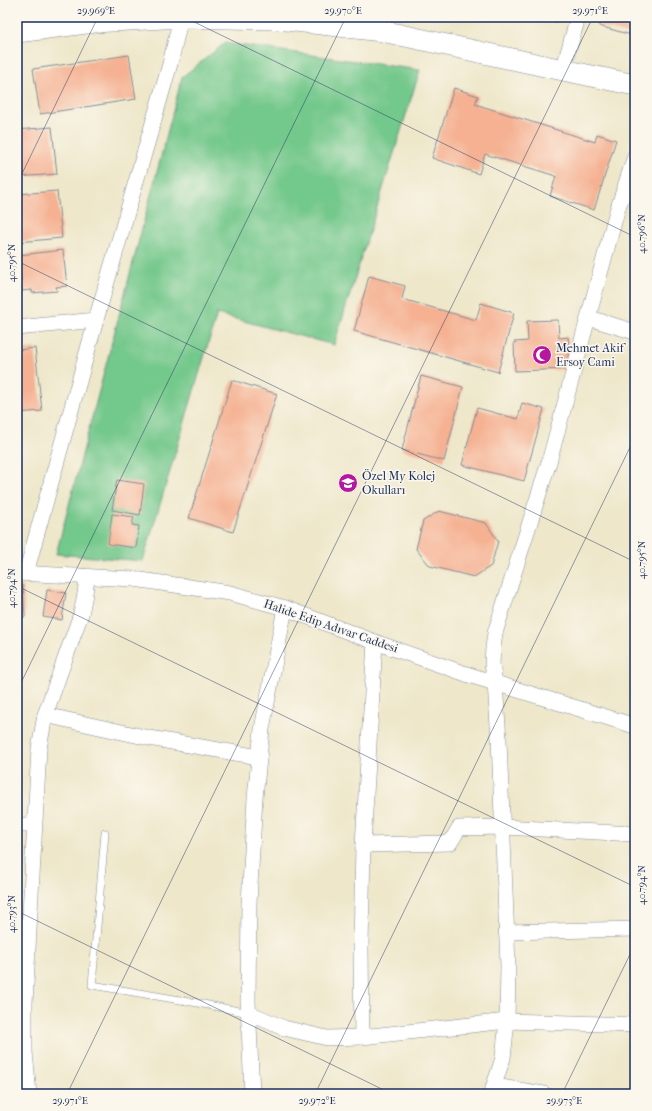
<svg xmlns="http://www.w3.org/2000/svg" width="652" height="1111" viewBox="0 0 652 1111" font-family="'IM FELL French Canon',serif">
<rect width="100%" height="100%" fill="#fbf7ec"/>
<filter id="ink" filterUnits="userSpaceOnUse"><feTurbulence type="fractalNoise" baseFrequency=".025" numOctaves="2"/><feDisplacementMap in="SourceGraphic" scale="8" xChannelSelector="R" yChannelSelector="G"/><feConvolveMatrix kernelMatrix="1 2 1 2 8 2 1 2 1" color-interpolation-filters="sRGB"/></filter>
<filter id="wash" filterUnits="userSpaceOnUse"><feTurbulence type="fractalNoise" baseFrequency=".012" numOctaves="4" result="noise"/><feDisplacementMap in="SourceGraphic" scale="16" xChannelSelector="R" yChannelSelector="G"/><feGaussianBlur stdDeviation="0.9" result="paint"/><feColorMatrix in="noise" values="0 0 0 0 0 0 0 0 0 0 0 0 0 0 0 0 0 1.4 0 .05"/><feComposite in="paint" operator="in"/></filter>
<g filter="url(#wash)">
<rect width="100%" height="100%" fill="#eee7ca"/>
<path fill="#73c88b" stroke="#477c74" d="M 225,43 L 420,70 L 334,345 L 217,314 L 143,561 L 56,554 L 182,77 Z"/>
<g id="blocks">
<g fill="#f5b192">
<path d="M 540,17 L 558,17 L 557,22 Z"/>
<path d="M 602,17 L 635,17 L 635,36 L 599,26 Z"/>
<path d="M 129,55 L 136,99 L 40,114 L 33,69 Z"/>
<path d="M 454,88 L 478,96 L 475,104 L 595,142 L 597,134 L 616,140 L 594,210 L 550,196 L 556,176 L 485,154 L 479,174 L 432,158 Z"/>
<path d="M 52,127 L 57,174 L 17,177 L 17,130 Z"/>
<path d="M 57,191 L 62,238 L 18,242 L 17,230 L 17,194 Z"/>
<path d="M 63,250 L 67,286 L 56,287 L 57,291 L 32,293 L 32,290 L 22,291 L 19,255 Z"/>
<path d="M 369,276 L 405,286 L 402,299 L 476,320 L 481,303 L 514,313 L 498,372 L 354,331 Z"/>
<path d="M 558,320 L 559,338 L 568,337 L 570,369 L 515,371 L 514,342 L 528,341 L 527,321 Z"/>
<path d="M 35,348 L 42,411 L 17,413 L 17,350 Z"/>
<path d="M 421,376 L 463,387 L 444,461 L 402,450 Z"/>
<path d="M 232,380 L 277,394 L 233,532 L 189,518 Z"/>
<path d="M 522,403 L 544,409 L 524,481 L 462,465 L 477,408 L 518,419 Z"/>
<path d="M 117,480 L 144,484 L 140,515 L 112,510 Z"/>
<path d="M 439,511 L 486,523 L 498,541 L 491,566 L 474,577 L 430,566 L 416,549 L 423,521 Z"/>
<path d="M 112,514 L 134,517 L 132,525 L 139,526 L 136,548 L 108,544 Z"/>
<path d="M 17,586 L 23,586 L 25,617 L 17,617 Z"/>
<path d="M 47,590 L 66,593 L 62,620 L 43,617 Z"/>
</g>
</g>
</g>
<g filter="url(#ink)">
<use href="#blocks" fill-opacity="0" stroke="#848b94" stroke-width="1"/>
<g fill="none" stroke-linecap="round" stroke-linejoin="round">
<g stroke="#848b94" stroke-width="8">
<path id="lane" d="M 105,833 L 92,985 L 198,1003 L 249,1013"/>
</g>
<g stroke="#848b94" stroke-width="16">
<g id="street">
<path d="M 563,70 L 578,17"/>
<path d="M 589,318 L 635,332"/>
<path d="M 17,328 L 96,320"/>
<path d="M 17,573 L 134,579 L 230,593 L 285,608 L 375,642 L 466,674 L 635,726"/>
<path d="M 26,573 L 96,320 L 170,64 L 181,17"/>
<path d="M 45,715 L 149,738 L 259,757"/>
<path d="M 17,825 L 34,825"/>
<path d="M 363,845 L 450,843 L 459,828 L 502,827 L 635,834"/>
<path d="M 506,932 L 635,929"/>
<path d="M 249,1013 L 284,1028 L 327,1038 L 362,1037 L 507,1021 L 635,1025"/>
<path d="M 362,1037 L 361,948 L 363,845 L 375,642"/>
<path d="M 495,1086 L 544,1094"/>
<path d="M 29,1094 L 25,1052 L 25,1003 L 39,749 L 45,715 L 81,614 L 85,594 L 87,576"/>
<path d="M 252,1094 L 248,1001 L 249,903 L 255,798 L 262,729 L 285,608"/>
<path d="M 491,1094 L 503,1058 L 507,1021 L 508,966 L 499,740 L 495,683 L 492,664 L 493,648 L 495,633 L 549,462 L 617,211 L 635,156"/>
</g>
</g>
<g stroke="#848b94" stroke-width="22">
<path id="secondary" d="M 17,32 L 94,22 L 181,17 L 278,19 L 382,31 L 563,70 L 635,85"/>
</g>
<use href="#lane" stroke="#fff" stroke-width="7"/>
<use href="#street" stroke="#fff" stroke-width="15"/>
<use href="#secondary" stroke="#fff" stroke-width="21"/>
</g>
</g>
<path fill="none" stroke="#1b2f5e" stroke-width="1" stroke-opacity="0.45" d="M 184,17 L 635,237M 17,184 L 98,17M 17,261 L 635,562M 17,586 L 635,887M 17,691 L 346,17M 17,911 L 392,1094M 67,1094 L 593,17M 315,1094 L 635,437M 562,1094 L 635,944"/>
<defs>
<g id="mosque-disc" transform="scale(1)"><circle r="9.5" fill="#b5179e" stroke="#fbf7ec"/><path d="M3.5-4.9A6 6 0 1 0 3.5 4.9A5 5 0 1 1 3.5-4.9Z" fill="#fff"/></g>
<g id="school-disc" transform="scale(1)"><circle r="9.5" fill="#b5179e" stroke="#fbf7ec"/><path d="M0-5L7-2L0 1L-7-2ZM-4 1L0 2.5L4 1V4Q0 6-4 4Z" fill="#fff"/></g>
</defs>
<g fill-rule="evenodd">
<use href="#mosque-disc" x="542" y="355"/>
<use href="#school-disc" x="348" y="483"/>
</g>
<g text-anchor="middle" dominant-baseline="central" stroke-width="3" stroke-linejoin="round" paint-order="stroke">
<g font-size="12" fill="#1b2f5e" stroke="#fbf7ec" text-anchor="start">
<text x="556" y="348">Mehmet Akif<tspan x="556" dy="14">Ersoy Cami</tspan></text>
<text x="362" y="476">Özel My Kolej<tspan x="362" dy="14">Okulları</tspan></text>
</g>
<g font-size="12" fill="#1b2f5e" stroke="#fbf7ec">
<text transform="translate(331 626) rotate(19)">Halide Edip Adıvar Caddesi</text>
</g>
</g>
<rect width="652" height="1111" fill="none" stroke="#fbf7ec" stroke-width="44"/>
<rect x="22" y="22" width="608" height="1067" fill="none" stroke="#1b2f5e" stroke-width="1.5"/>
<g font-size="10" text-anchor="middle" fill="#1b2f5e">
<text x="96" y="14">29.969°E</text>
<text x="343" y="14">29.970°E</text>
<text x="590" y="14">29.971°E</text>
<text transform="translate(641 234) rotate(-90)" y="4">40.796°N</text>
<text transform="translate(11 263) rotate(-90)" y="4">40.795°N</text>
<text transform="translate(641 560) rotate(-90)" y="4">40.795°N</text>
<text transform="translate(11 588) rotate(-90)" y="4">40.794°N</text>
<text transform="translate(641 885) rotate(-90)" y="4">40.794°N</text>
<text transform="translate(11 914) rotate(-90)" y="4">40.793°N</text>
<text x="70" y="1104">29.971°E</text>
<text x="317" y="1104">29.972°E</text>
<text x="564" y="1104">29.973°E</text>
</g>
</svg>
